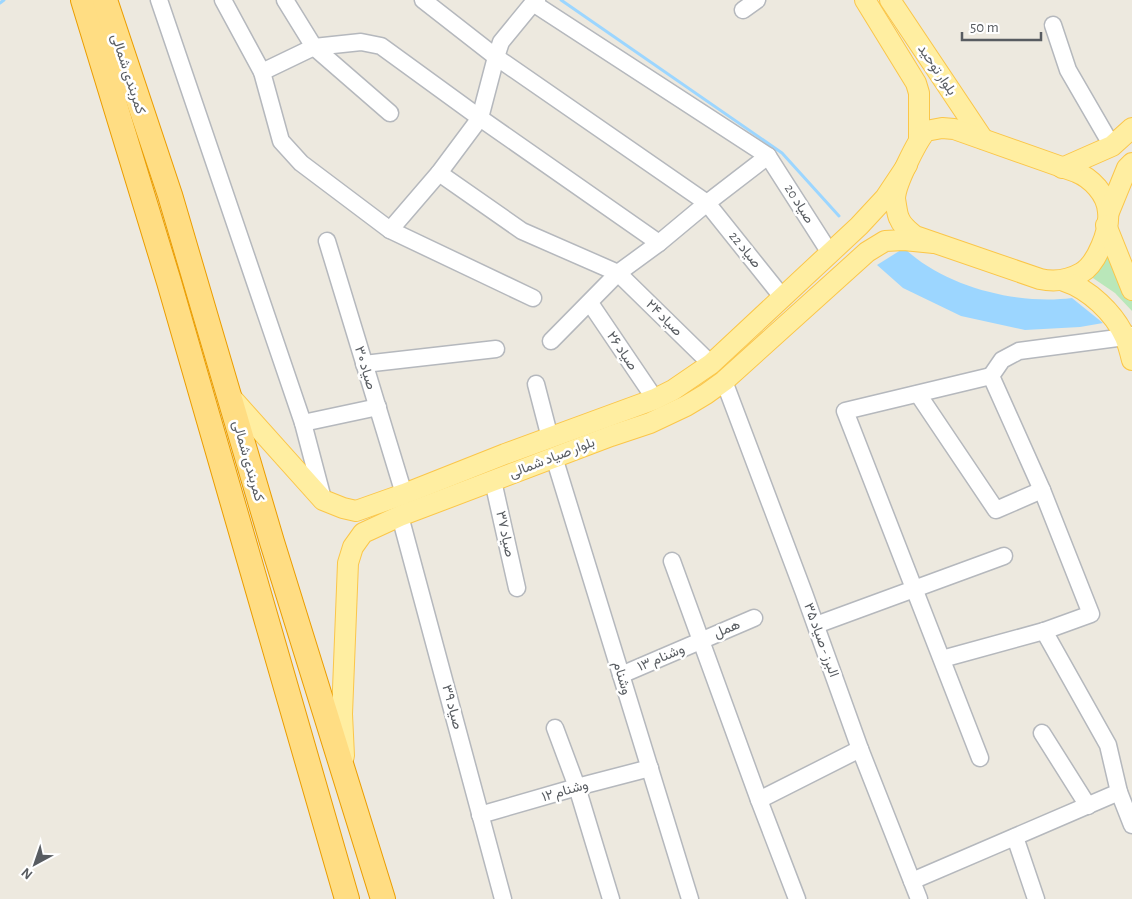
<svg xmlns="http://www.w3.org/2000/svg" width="1132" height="899" viewBox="0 0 1132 899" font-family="'Alegreya Sans',Vazirmatn,sans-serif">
<rect width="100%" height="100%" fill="#ede9df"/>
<path fill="#b9e7b9" d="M 1109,250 L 1132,301 L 1132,311 L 1115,293 L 1087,274 Z"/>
<path fill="#9cd6ff" d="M 904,248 C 945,287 1017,305 1072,298 L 1103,323 L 1080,327 L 1025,330 L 961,316 L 903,288 L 877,265 Z"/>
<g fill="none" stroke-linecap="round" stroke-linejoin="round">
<g stroke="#9cd6ff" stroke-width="3">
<path d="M 561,0 L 782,153 L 839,216"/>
<path d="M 0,3 L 4,0"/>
</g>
<g stroke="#b5b8bd" stroke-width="19">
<g id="minor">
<path d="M 159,0 L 303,423 L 323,499"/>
<path d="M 223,0 L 262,72 L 281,141 L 301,163 L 390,230 L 533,298"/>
<path d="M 285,0 L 314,47 L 390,113"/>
<path d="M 423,0 L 496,57 L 707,203 L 783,298"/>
<path d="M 533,3 L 768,156 L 830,253"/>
<path d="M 743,10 L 757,0"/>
<path d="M 1053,25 L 1068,70 L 1112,146"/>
<path d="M 262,72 L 314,47 L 361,42 L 381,46 L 480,118 L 659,243"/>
<path d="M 439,173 L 522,231 L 618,273 L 711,364"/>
<path d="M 390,230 L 439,173 L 480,118 L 496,57 L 501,42 L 533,3 L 537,0"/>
<path d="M 327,241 L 404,494"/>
<path d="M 590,303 L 655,399"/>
<path d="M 551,341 L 618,273 L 659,243 L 707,203 L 768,156"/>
<path d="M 364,364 L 496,349"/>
<path d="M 724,381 L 804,593 L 860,749 L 919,899"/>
<path d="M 536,384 L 550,438"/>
<path d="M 918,394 L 996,510 L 1042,490"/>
<path d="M 303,423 L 378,407"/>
<path d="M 554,457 L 690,899"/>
<path d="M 493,481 L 517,588"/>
<path d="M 400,516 L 503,899"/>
<path d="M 672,561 L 759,800 L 797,899"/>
<path d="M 816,625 L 1004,556"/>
<path d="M 1044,631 L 1108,745 L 1119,792 L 1132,825"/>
<path d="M 942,659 L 1044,631 L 1091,614 L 1042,490 L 991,376 L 1002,360 L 1019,351 L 1125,337 L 1132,335"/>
<path d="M 621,675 L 754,618"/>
<path d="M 555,728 L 577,787 L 611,899"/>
<path d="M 1042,733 L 1088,806"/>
<path d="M 980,758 L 845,411 L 991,376"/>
<path d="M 759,800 L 860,749"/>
<path d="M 480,815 L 577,787 L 650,768"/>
<path d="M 1015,837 L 1036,899"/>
<path d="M 912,881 L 1119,792"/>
</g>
</g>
<g stroke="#fbc649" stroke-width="22">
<g id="major">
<path d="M 865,0 L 916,83 L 919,93 L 919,139"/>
<path d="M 890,0 L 983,139"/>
<path d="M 942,128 L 954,129 L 1076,172 C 1091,178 1107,194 1108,212 C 1110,230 1097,264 1081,273 C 1067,281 1054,282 1040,279 L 915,236 C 909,231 902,226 899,218 C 897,214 896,204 895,199 C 895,185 917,141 926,131 Z"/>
<path d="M 1062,168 L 1112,146 L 1132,128"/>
<path d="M 1109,212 L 1127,168 L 1132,163"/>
<path d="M 1106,225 L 1132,290"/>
<path d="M 1064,281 C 1089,289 1114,313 1125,337 C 1128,344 1130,352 1132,360"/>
<path d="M 229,395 L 323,500 L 343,508 L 356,511 L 404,494 L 505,454 L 655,399 L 673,390 L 711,364 L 859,226 L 885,198 L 907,165"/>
<path d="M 344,756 L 342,714 L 348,563 L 353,547 L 363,533 L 400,516 L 611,436 L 650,423 L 686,406 L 706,394 L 724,381 L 867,252 L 885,241 L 904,240 L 934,243"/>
</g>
</g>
<g stroke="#eb9d00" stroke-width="26">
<g id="highway">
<path d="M 83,0 L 169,282 L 347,899"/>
<path d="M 105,0 L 170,195 L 272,542 L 383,899"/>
</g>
</g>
<use href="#minor" stroke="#fff" stroke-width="16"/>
<use href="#major" stroke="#ffeea1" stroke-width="20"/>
<use href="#highway" stroke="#ffdd83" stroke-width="24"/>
</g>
<g text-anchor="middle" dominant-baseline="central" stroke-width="5" stroke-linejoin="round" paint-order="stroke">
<g font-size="14" fill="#585c61" stroke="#fff">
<text transform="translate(937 70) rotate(56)">بلوار توحید</text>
<text transform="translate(128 74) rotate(72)">کمربندی شمالی</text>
<text transform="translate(799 204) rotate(58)">صیاد 20</text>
<text transform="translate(745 250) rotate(51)">صیاد 22</text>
<text transform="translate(664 318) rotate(45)">صیاد ۲۴</text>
<text transform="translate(622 351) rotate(56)">صیاد ۲۶</text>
<text transform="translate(365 368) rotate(73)">صیاد ۳۰</text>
<text transform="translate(552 458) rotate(-21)">بلوار صیاد شمالی</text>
<text transform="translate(248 461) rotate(74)">کمربندی شمالی</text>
<text transform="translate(505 534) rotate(78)">صیاد ۳۷</text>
<text transform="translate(727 629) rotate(-23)">همل</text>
<text transform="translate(821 640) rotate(70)">البرز - صیاد ۳۵</text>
<text transform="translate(661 658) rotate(-23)">وشنام ۱۳</text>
<text transform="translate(622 678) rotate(73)">وشنام</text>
<text transform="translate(452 707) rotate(75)">صیاد ۳۹</text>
<text transform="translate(565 791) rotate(-16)">وشنام ۱۲</text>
</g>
</g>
<g transform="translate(35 864) rotate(220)" stroke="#ffffff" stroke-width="4" paint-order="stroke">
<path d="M0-4L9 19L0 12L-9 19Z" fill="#585c61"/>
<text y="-8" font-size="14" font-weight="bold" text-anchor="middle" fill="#585c61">N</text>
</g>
<path d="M962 32v8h79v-8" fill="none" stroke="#585c61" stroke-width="2.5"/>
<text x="970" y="32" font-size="15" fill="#585c61" stroke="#ffffff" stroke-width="4" paint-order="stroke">50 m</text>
</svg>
